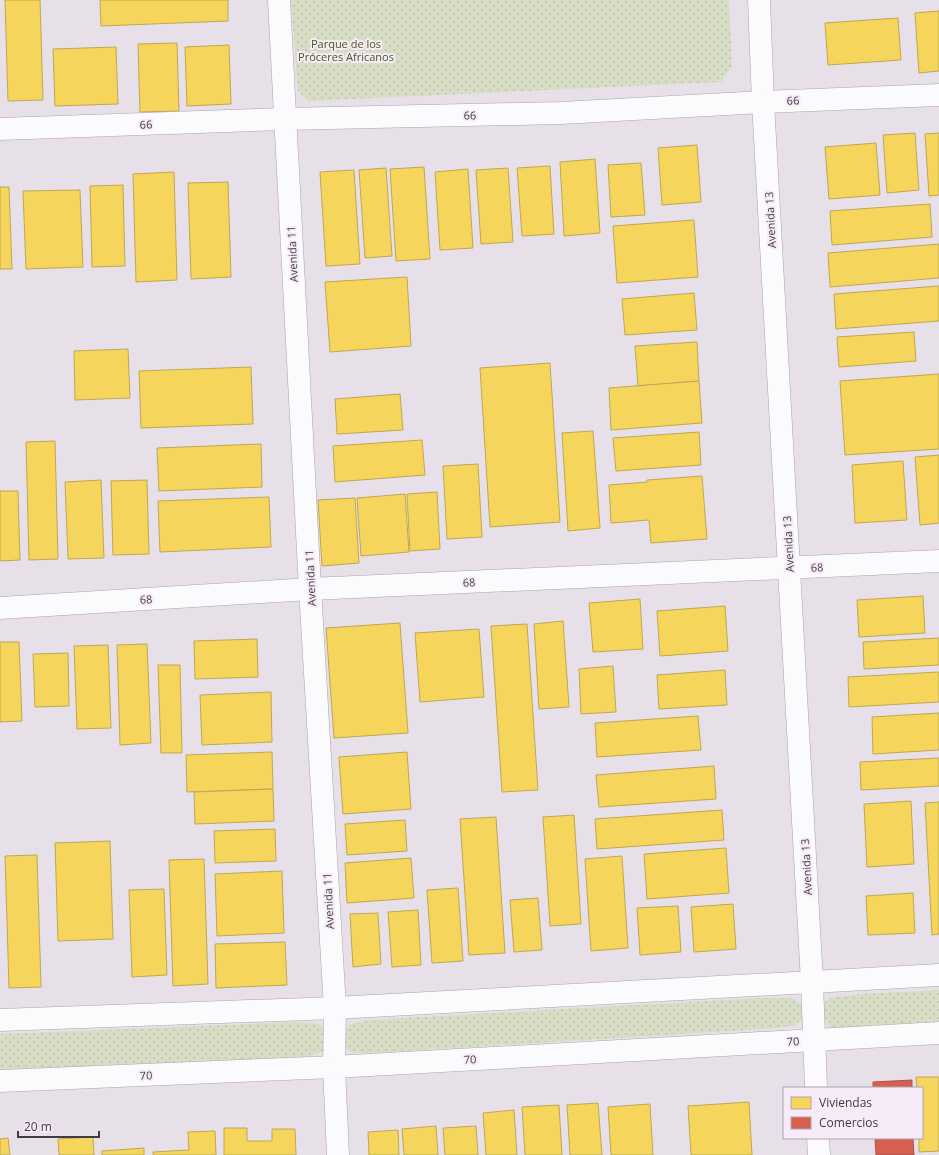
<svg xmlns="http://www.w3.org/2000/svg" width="939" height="1155" viewBox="0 0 939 1155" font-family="'Open Sans',sans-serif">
<defs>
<pattern id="grass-dots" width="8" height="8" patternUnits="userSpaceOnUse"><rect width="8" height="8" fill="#d8dec5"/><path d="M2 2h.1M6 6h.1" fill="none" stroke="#babfaa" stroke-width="1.8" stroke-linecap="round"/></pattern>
</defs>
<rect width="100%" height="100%" fill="#e7e0e8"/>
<g fill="url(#grass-dots)">
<path d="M 291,0 L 729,0 L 732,66 L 721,82 L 309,101 L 298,91 Z"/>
<path d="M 939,990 L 939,1021 L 832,1028 L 813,1013 L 793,1026 L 765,1029 L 371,1053 L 352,1053 L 334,1038 L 322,1052 L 303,1057 L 0,1070 L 0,1034 L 298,1022 L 319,1024 L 334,1038 L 351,1024 L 367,1020 L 760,998 L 792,998 L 813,1013 L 830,998 L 861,994 Z"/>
</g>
<g fill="#f6d55c" stroke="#bfa754">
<path d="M 5,0 L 40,0 L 43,100 L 8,101 Z"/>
<path d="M 100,0 L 228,0 L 228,21 L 101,26 Z"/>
<path d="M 939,11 L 939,71 L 919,73 L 915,13 Z"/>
<path d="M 898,18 L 901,60 L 828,65 L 825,23 Z"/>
<path d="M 177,43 L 179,111 L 140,112 L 138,44 Z"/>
<path d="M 229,45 L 231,104 L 187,106 L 185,47 Z"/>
<path d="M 116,47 L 118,104 L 55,106 L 53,49 Z"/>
<path d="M 915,133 L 919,190 L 887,193 L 883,135 Z"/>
<path d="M 939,133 L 939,195 L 929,196 L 925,134 Z"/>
<path d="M 876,143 L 880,195 L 829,199 L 825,147 Z"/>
<path d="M 697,145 L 701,202 L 662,205 L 658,148 Z"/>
<path d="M 595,159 L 600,233 L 564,236 L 560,162 Z"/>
<path d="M 641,163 L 645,215 L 611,217 L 608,165 Z"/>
<path d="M 550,166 L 554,234 L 522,236 L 517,168 Z"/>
<path d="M 424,167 L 430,259 L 396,261 L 390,169 Z"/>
<path d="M 386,168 L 392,256 L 365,258 L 359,170 Z"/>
<path d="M 508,168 L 513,242 L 481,244 L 476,170 Z"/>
<path d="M 468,169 L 473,248 L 440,250 L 435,172 Z"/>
<path d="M 354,170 L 360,264 L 326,266 L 320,172 Z"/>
<path d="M 174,172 L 177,280 L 136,282 L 133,174 Z"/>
<path d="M 228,182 L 231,277 L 191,279 L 188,183 Z"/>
<path d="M 123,185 L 125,266 L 92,267 L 90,186 Z"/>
<path d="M 0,187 L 9,187 L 12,269 L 0,269 Z"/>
<path d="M 80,190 L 83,267 L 26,269 L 23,191 Z"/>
<path d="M 930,204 L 932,237 L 832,245 L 830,211 Z"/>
<path d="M 694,220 L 698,277 L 617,283 L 613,226 Z"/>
<path d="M 939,244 L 939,278 L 830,287 L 828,253 Z"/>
<path d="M 407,277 L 411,346 L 330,352 L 325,282 Z"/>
<path d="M 939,286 L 939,321 L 836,329 L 834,294 Z"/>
<path d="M 694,293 L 697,330 L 625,335 L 622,299 Z"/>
<path d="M 914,332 L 916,361 L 839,367 L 837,337 Z"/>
<path d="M 697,342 L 699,381 L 638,386 L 635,346 Z"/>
<path d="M 128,349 L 130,398 L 75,400 L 74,351 Z"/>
<path d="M 550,363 L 560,522 L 490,527 L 480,368 Z"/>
<path d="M 251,367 L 253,424 L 141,428 L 139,371 Z"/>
<path d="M 939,374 L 939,449 L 845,455 L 840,381 Z"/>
<path d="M 699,381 L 702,423 L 611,430 L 609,388 Z"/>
<path d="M 400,394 L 403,430 L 337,434 L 335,399 Z"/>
<path d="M 593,431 L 600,528 L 568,531 L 562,433 Z"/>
<path d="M 699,432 L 701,465 L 616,471 L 613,438 Z"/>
<path d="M 422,440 L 425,475 L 335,482 L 333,446 Z"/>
<path d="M 55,441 L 58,559 L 29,560 L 26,442 Z"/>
<path d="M 261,444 L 262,487 L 159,491 L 157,448 Z"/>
<path d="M 939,455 L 939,523 L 920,525 L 915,457 Z"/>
<path d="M 903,461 L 907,520 L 855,523 L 852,465 Z"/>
<path d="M 478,464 L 482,537 L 447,539 L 443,466 Z"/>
<path d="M 702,476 L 707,539 L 651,543 L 649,520 L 611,523 L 609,485 L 647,482 L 647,480 Z"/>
<path d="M 101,480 L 104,558 L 68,559 L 65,482 Z"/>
<path d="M 147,480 L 149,554 L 113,555 L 111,481 Z"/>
<path d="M 0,491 L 18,491 L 20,560 L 0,561 Z"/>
<path d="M 437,492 L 440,549 L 410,551 L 407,494 Z"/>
<path d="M 405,494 L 409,552 L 361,556 L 357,498 Z"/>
<path d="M 269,497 L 271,547 L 160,552 L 158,501 Z"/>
<path d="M 355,498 L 359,563 L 322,566 L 318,500 Z"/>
<path d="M 923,596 L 925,633 L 859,637 L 857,600 Z"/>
<path d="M 640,599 L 643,649 L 593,652 L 589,603 Z"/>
<path d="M 725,606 L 728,651 L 660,656 L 657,611 Z"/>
<path d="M 563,621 L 569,707 L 539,709 L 534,624 Z"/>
<path d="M 400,623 L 408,733 L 334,738 L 326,628 Z"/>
<path d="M 527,624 L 538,790 L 502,792 L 491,626 Z"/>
<path d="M 479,629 L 484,697 L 420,702 L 415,633 Z"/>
<path d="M 939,638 L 939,665 L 864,669 L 863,642 Z"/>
<path d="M 257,639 L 258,677 L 195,679 L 194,641 Z"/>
<path d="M 0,642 L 19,642 L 22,721 L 0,722 Z"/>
<path d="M 147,644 L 151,743 L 120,745 L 117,645 Z"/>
<path d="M 108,645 L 111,728 L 77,729 L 74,646 Z"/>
<path d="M 68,653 L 69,706 L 35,707 L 33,654 Z"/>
<path d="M 158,665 L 180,665 L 182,753 L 161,753 Z"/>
<path d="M 613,666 L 616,712 L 581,714 L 579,669 Z"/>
<path d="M 725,670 L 727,705 L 659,709 L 657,675 Z"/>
<path d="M 939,672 L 939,702 L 849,707 L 848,677 Z"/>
<path d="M 271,692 L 272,742 L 202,745 L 200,695 Z"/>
<path d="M 939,713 L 939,750 L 873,754 L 872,717 Z"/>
<path d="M 698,716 L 701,750 L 597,757 L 595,723 Z"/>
<path d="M 272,752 L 273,789 L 187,792 L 186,755 Z"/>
<path d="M 407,752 L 411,809 L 343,814 L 339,757 Z"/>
<path d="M 939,758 L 939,786 L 861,790 L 860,762 Z"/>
<path d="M 714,766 L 716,799 L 599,807 L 596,775 Z"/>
<path d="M 273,789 L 274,821 L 195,824 L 194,792 Z"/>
<path d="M 911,801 L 914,864 L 867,867 L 864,804 Z"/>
<path d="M 939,802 L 939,934 L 932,935 L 925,803 Z"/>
<path d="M 722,810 L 724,840 L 597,849 L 595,819 Z"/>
<path d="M 574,815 L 581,924 L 550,926 L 543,817 Z"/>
<path d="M 496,817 L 505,953 L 469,955 L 460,819 Z"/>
<path d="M 405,820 L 407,851 L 347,855 L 345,824 Z"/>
<path d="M 275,829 L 276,861 L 215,863 L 214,831 Z"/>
<path d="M 110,841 L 113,939 L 58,941 L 55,843 Z"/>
<path d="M 726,848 L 729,893 L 647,899 L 644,854 Z"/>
<path d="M 37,855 L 41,987 L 9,988 L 5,856 Z"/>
<path d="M 622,856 L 628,948 L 591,951 L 585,859 Z"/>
<path d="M 411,858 L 414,898 L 347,903 L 345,863 Z"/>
<path d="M 204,859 L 208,984 L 173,986 L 169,860 Z"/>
<path d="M 282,871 L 284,933 L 217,936 L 215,874 Z"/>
<path d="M 458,888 L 463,961 L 432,963 L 427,890 Z"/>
<path d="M 164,889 L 167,975 L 132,977 L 129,890 Z"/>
<path d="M 913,893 L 915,933 L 868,935 L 866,896 Z"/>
<path d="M 538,898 L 542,950 L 514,952 L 510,900 Z"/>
<path d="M 733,904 L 736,949 L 694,952 L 691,907 Z"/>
<path d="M 678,906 L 681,952 L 640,955 L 637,908 Z"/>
<path d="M 418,910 L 421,965 L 392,967 L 388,912 Z"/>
<path d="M 378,913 L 381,964 L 353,967 L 350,914 Z"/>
<path d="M 285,942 L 287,985 L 216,988 L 215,944 Z"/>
<path d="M 916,1077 L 939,1077 L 939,1151 L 919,1152 L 919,1138 L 922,1138 L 922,1088 L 917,1088 Z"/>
<path d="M 749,1102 L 752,1155 L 691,1155 L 688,1106 Z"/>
<path d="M 598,1103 L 602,1155 L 570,1155 L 567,1105 Z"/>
<path d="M 650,1104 L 653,1155 L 611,1155 L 608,1107 Z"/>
<path d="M 559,1105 L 562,1155 L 525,1155 L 522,1107 Z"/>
<path d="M 514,1110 L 517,1155 L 486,1155 L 483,1113 Z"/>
<path d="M 436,1126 L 438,1155 L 404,1155 L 402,1129 Z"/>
<path d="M 476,1126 L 478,1155 L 445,1155 L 443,1128 Z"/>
<path d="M 224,1128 L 247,1128 L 247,1141 L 272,1141 L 272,1129 L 295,1129 L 296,1155 L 224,1155 Z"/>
<path d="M 398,1130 L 399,1155 L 369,1155 L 368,1132 Z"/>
<path d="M 215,1131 L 216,1155 L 153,1155 L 153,1152 L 189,1150 L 188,1132 Z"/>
<path d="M 93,1137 L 94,1155 L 59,1155 L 58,1139 Z"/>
<path d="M 8,1138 L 10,1155 L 0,1155 L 0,1139 Z"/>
<path d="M 144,1148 L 144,1155 L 102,1155 L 102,1151 Z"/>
</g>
<g fill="#d6604d" stroke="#a95549">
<path d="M 912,1080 L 912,1088 L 873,1088 L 873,1082 Z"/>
<path d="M 875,1138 L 913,1138 L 914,1155 L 876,1155 Z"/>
</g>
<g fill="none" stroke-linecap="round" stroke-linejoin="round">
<g stroke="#a9a4aa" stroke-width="23">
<g id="minor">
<path d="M 279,0 L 310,589 L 335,1008 L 334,1067 L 338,1155"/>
<path d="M 759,0 L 763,102 L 812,982 L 816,1088"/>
<path d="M 0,129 L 285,119 L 561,113 L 763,102 L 939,95"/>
<path d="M 0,608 L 310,589 L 939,561"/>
<path d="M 818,1138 L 819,1155"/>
</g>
</g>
<g stroke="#a9a4aa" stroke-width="23">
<g id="major">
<path d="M 0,1020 L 335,1008 L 939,975"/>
<path d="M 0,1081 L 334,1067 L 939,1033"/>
</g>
</g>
<use href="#minor" stroke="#fbfafc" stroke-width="22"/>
<use href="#major" stroke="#fbfafc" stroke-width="22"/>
</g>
<g text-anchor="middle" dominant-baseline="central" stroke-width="4" stroke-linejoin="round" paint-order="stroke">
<g font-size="11" fill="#485916" stroke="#f7eaf9">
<text x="346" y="43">Parque de los<tspan x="346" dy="13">Próceres Africanos</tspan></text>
</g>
<g font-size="11" fill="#403b41" stroke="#f7eaf9">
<text transform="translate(793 100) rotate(-2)">66</text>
<text transform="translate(470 115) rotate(-1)">66</text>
<text transform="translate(146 124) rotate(-2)">66</text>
<text transform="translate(770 220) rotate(-93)">Avenida 13</text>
<text transform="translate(292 254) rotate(-93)">Avenida 11</text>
<text transform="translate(788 544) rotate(-93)">Avenida 13</text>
<text transform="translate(817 567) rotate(-3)">68</text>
<text transform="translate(310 578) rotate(-93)">Avenida 11</text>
<text transform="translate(469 582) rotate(-3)">68</text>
<text transform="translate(146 599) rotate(-3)">68</text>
<text transform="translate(806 867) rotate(-93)">Avenida 13</text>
<text transform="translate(328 901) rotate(-93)">Avenida 11</text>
<text transform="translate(793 1041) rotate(-3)">70</text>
<text transform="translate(470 1059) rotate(-3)">70</text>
<text transform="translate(146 1075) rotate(-2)">70</text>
</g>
</g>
<rect x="783" y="1087" width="140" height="52" fill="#f7eaf9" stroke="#aea4af"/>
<rect x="791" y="1097" width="20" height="12" fill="#f6d55c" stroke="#aea4af"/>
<text x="819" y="1107" font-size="12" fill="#403b41">Viviendas</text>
<rect x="791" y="1117" width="20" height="12" fill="#d6604d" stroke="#aea4af"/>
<text x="819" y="1127" font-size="12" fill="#403b41">Comercios</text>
<path d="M18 1131v6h81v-6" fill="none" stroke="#403b41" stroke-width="2"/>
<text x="24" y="1131" font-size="12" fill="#403b41" stroke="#f7eaf9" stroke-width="3" paint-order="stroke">20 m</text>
</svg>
